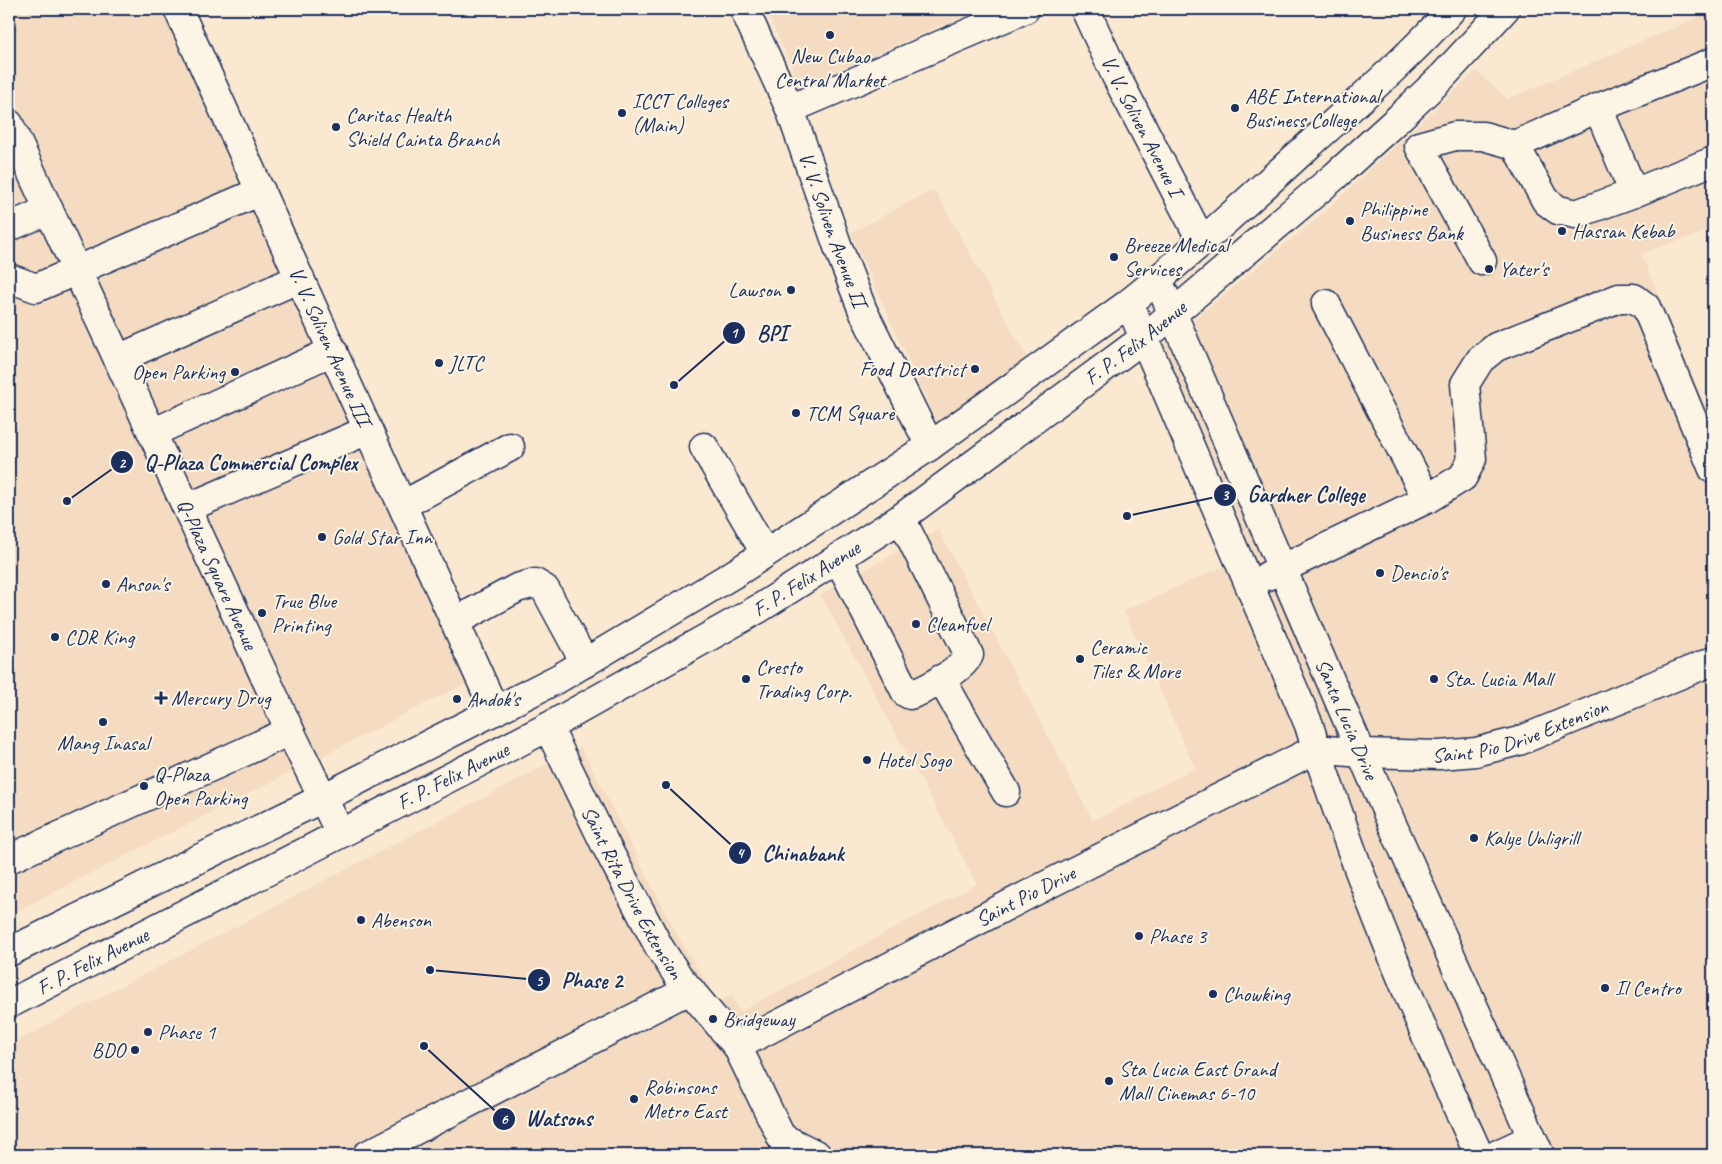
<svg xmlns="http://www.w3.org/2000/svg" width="1722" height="1164" viewBox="0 0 1722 1164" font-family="Caveat,sans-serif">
<rect width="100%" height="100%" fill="#fae8d1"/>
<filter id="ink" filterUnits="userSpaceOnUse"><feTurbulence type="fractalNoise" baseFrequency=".02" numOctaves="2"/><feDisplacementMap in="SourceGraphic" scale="10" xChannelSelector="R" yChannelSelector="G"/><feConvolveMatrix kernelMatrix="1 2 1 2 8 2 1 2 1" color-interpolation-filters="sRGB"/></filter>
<g filter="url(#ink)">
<g fill="#f4dbc1">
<path d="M 9,9 L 169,9 L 476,678 L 9,915 Z"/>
<path d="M 765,9 L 980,9 L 801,86 Z"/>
<path d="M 1713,11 L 1713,229 L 1641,254 L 1713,424 L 1713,1155 L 9,1155 L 9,1045 L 581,747 L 677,935 L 718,1002 L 732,995 L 740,1012 L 977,884 L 821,595 L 938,529 L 1093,821 L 1195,768 L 1124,611 L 1227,565 L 1138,366 L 1322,214 L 1476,71 L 1508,99 Z"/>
<path d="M 934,189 L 1029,361 L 937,423 L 851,233 Z"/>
</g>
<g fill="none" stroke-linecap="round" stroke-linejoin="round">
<g stroke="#1b2f5e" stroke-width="31">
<g id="minor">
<path id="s1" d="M 178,9 L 495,711"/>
<path id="s2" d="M 744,9 L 790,109 L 838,247 L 863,311 L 930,446"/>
<path id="s3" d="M 1085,9 L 1116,76 L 1202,242"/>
<path d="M 1598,108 L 1634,193"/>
<path d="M 790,109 L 1025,9"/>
<path id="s4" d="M 9,124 L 290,731 L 340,833"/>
<path d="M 1515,145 L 1546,201 L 1558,210 L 1576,214 L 1634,193 L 1713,161"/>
<path d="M 9,227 L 49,210"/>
<path d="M 1482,261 L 1419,146 L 1455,136 L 1483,136 L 1515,145 L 1598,108 L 1713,62"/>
<path d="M 9,278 L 36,288 L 261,191"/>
<path id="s5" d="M 1158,280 L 1392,824 L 1540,1155"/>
<path d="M 1129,303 L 1309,725 C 1319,760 1332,794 1344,829 C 1383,940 1430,1048 1479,1155"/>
<path d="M 1326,304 L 1427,499"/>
<path d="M 118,359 L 300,278"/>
<path d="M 152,433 L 333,351"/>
<path d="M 704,447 L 765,553"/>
<path d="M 403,505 L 510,447"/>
<path d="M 187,508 L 368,430"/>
<path d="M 838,558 L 906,693 L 910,695 C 926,690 962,670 969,655 L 901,518"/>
<path d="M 1267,576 L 1427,499 L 1463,477 L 1472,459 L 1465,384 L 1480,360 L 1496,347 L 1619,298 L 1634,298 L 1646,307 L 1713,469"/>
<path d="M 456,621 L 517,588 L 535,583 L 545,589 L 585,663"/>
<path d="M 941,679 L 1006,792"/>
<path id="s6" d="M 548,727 L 605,844 L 659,947 L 678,976 L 737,1046 L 790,1155"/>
<path id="s7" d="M 1316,749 L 1361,753 L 1440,755 L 1476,752 L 1519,741 L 1713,661"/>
<path d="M 9,859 L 290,731"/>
<path id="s8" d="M 737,1046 L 1041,888 L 1316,749"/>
<path d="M 781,1137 L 817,1155"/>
<path d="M 367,1155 L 675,997 L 691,991"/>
<path d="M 1496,1155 L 1532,1138"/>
</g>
</g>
<g stroke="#1b2f5e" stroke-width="31">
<g id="major">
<path d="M 9,952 L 323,798 L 561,677 L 737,572 L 930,446 L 1129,303 C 1191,253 1250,199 1309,145 C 1358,101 1408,58 1452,9"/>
<path id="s9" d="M 9,1004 L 548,727 L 760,608 L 901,518 L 1144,338 L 1335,176 L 1400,117 L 1442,77 L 1505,9"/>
</g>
</g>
<use href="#minor" stroke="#fcf5e5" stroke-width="28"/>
<use href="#major" stroke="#fcf5e5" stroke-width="28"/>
</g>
</g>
<g fill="#1b2f5e" stroke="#fcf5e5" stroke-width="2">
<circle cx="830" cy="35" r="5"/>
<circle cx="1235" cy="108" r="5"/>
<circle cx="622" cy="113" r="5"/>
<circle cx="336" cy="127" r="5"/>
<circle cx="1350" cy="221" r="5"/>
<circle cx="1562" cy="231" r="5"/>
<circle cx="1114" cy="257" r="5"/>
<circle cx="1489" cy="269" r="5"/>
<circle cx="791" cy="290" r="5"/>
<circle cx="439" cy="363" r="5"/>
<circle cx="975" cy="369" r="5"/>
<circle cx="235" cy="372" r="5"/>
<circle cx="796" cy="413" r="5"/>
<circle cx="322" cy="537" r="5"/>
<circle cx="1380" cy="573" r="5"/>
<circle cx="106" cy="584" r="5"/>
<circle cx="262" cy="613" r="5"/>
<circle cx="916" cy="624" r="5"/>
<circle cx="55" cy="637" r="5"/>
<circle cx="1080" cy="659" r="5"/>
<circle cx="746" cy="679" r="5"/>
<circle cx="1434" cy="679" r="5"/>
<path d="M158.5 690.5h5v5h5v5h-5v5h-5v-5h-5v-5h5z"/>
<circle cx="457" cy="699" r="5"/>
<circle cx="103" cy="722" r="5"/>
<circle cx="867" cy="760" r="5"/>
<circle cx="144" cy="786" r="5"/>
<circle cx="1474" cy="838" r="5"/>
<circle cx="361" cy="920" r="5"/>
<circle cx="1139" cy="936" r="5"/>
<circle cx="1605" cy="988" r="5"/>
<circle cx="1213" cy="994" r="5"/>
<circle cx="713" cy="1019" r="5"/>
<circle cx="148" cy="1032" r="5"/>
<circle cx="135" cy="1050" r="5"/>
<circle cx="1109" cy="1081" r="5"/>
<circle cx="634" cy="1099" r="5"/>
</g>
<g text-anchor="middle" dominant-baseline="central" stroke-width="4" stroke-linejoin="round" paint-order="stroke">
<g font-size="21" fill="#1b2f5e" stroke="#fcf5e5" text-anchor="start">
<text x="830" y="56" text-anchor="middle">New Cubao<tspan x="830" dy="24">Central Market</tspan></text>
<text x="1245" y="96">ABE International<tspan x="1245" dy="24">Business College</tspan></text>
<text x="632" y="101">ICCT Colleges<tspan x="632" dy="24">(Main)</tspan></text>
<text x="346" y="115">Caritas Health<tspan x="346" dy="24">Shield Cainta Branch</tspan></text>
<text x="1360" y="209">Philippine<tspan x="1360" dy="24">Business Bank</tspan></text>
<text x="1572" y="231">Hassan Kebab</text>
<text x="1124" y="245">Breeze Medical<tspan x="1124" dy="24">Services</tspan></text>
<text x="1499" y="269">Yater's</text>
<text x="781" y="290" text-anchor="end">Lawson</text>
<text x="449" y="363">JLTC</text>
<text x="965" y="369" text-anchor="end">Food Deastrict</text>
<text x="225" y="372" text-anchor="end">Open Parking</text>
<text x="806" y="413">TCM Square</text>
<text x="332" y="537">Gold Star Inn</text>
<text x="1390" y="573">Dencio's</text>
<text x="116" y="584">Anson's</text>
<text x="272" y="601">True Blue<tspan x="272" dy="24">Printing</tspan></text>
<text x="926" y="624">Cleanfuel</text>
<text x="65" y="637">CDR King</text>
<text x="1090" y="647">Ceramic<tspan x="1090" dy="24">Tiles &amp; More</tspan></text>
<text x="756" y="667">Cresto<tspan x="756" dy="24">Trading Corp.</tspan></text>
<text x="1444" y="679">Sta. Lucia Mall</text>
<text x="171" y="698">Mercury Drug</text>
<text x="467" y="699">Andok's</text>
<text x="103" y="743" text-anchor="middle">Mang Inasal</text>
<text x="877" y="760">Hotel Sogo</text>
<text x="154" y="774">Q-Plaza<tspan x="154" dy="24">Open Parking</tspan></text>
<text x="1484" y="838">Kalye Unligrill</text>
<text x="371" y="920">Abenson</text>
<text x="1149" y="936">Phase 3</text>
<text x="1615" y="988">Il Centro</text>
<text x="1223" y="994">Chowking</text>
<text x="723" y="1019">Bridgeway</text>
<text x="158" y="1032">Phase 1</text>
<text x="125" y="1050" text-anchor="end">BDO</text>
<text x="1119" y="1069">Sta Lucia East Grand<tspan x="1119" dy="24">Mall Cinemas 6-10</tspan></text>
<text x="644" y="1087">Robinsons<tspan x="644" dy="24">Metro East</tspan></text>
</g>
<g font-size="21" fill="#1b2f5e" stroke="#fcf5e5">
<text stroke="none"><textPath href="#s3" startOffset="130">V. V. Soliven Avenue I</textPath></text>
<text stroke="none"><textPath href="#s2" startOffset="238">V. V. Soliven Avenue II</textPath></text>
<text stroke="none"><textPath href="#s9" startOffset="1309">F. P. Felix Avenue</textPath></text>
<text stroke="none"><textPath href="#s1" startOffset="370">V. V. Soliven Avenue III</textPath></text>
<text stroke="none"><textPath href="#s4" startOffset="496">Q-Plaza Square Avenue</textPath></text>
<text stroke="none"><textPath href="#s9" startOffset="904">F. P. Felix Avenue</textPath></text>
<text stroke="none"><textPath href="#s5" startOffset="478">Santa Lucia Drive</textPath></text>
<text stroke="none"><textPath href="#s7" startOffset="208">Saint Pio Drive Extension</textPath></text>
<text stroke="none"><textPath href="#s9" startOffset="499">F. P. Felix Avenue</textPath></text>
<text stroke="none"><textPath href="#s6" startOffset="186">Saint Rita Drive Extension</textPath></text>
<text stroke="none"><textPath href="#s8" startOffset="325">Saint Pio Drive</textPath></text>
<text stroke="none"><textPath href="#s9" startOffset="94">F. P. Felix Avenue</textPath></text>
</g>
</g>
<path fill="none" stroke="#1b2f5e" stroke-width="2" d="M674 385L734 333M67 501L122 462M1127 516L1225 495M666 785L740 853M430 970L539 980M424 1046L504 1119"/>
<g fill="#1b2f5e" stroke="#fcf5e5" stroke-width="2">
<circle cx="674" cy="385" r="5"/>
<circle cx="67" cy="501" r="5"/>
<circle cx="1127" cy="516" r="5"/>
<circle cx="666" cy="785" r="5"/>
<circle cx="430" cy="970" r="5"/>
<circle cx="424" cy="1046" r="5"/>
<circle cx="734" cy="333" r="12"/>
<circle cx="122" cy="462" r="12"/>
<circle cx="1225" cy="495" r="12"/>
<circle cx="740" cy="853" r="12"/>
<circle cx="539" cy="980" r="12"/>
<circle cx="504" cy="1119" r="12"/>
</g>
<g font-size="15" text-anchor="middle" font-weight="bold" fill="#fff">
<text x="734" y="338">1</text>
<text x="122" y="468">2</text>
<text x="1225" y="500">3</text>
<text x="740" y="858">4</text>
<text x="539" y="986">5</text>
<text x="504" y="1124">6</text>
</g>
<g font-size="22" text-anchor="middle" font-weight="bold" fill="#1b2f5e" stroke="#fcf5e5" stroke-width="4" stroke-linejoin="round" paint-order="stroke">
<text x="772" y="341">BPI</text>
<text x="251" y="470">Q-Plaza Commercial Complex</text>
<text x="1306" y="502">Gardner College</text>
<text x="803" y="861">Chinabank</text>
<text x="592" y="988">Phase 2</text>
<text x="559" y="1126">Watsons</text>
</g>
<rect width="1722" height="1164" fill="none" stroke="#fcf5e5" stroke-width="30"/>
<rect x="15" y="15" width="1692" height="1134" fill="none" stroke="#1b2f5e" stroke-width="2" filter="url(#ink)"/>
</svg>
